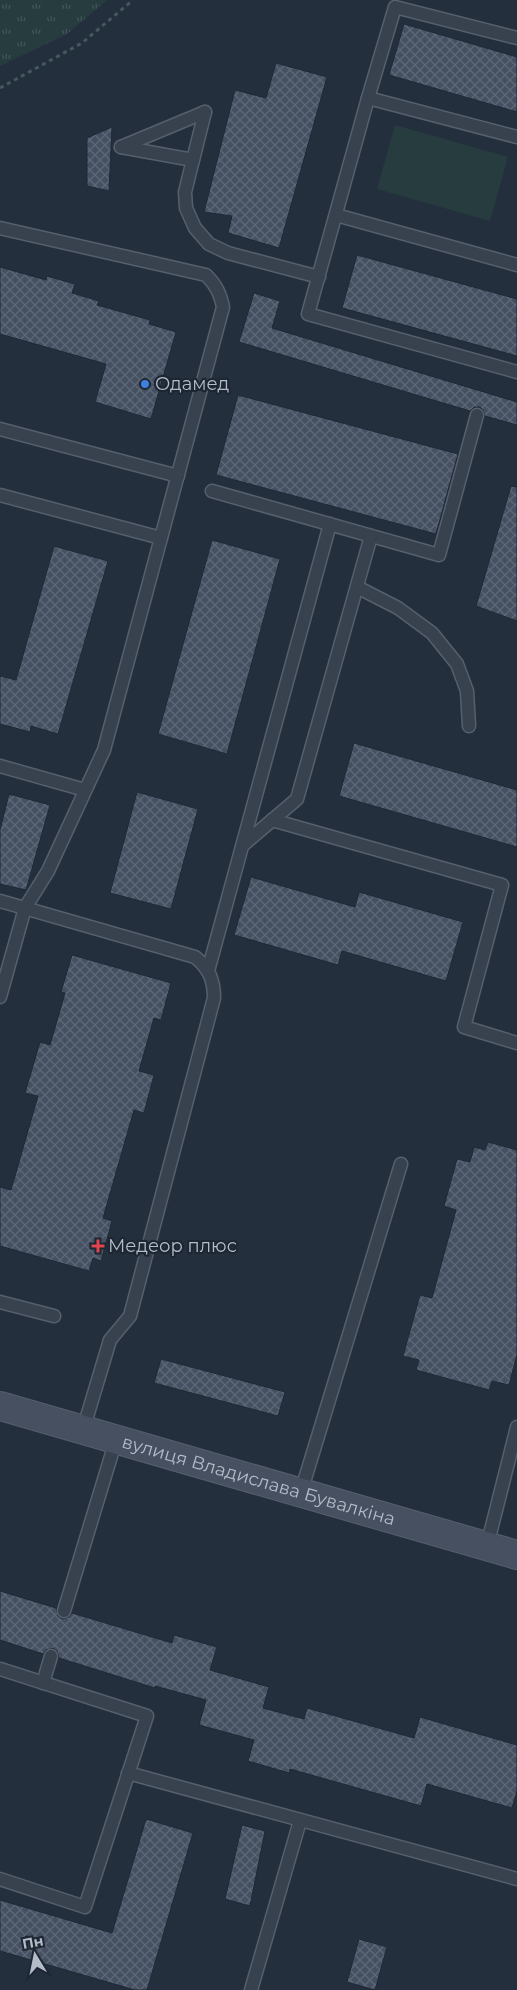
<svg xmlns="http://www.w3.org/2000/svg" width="517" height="1990" viewBox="0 0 517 1990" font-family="Montserrat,sans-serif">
<defs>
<pattern id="grass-tufts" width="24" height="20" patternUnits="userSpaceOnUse" patternTransform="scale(1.25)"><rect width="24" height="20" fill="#263c3f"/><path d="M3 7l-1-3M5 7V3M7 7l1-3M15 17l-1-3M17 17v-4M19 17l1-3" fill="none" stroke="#435659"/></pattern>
<pattern id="building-cross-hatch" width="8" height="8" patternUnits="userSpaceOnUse" patternTransform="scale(1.25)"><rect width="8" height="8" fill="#455162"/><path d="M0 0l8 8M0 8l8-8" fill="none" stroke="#5d6877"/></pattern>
</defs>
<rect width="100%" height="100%" fill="#242f3e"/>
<path fill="url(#grass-tufts)" d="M 0,0 L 107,0 L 67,34 L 0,66 Z"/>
<path fill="#263c3f" d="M 395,125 L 508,157 L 490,221 L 377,189 Z"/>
<g fill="url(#building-cross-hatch)" stroke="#1f2835">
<path d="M 404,24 L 517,57 L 517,112 L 389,75 Z"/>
<path d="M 276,63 L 327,77 L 279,248 L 228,233 L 232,216 L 204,212 L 235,90 L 266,98 Z"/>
<path d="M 112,127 L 109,191 L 87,186 L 87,138 Z"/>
<path d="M 357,255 L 517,299 L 517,356 L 342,308 Z"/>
<path d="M 0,267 L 46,280 L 47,276 L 75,284 L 72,293 L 99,301 L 97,305 L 150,320 L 149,324 L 176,332 L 151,419 L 95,402 L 106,364 L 0,334 Z"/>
<path d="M 254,293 L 280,301 L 272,328 L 517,402 L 517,425 L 485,416 L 483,410 L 480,407 L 474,407 L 470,411 L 239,342 Z"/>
<path d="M 238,395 L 458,454 L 436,534 L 216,475 Z"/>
<path d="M 511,486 L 517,487 L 517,621 L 476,606 Z"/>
<path d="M 212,540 L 280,559 L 227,754 L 158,734 Z"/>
<path d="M 54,546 L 108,561 L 58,734 L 31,726 L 30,732 L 0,724 L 0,676 L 16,680 Z"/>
<path d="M 354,743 L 517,790 L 517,847 L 339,796 Z"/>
<path d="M 137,792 L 198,809 L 171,909 L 110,893 Z"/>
<path d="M 9,794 L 50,805 L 26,890 L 0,884 L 0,830 Z"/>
<path d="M 251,877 L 355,907 L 359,892 L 463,922 L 446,981 L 342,951 L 338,965 L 234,935 Z"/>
<path d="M 72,955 L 171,983 L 161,1020 L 154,1018 L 139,1071 L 154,1075 L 144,1113 L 134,1110 L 103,1218 L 112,1221 L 101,1261 L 93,1258 L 89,1271 L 0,1246 L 0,1187 L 11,1190 L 38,1096 L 25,1093 L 40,1042 L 50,1045 L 65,993 L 61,992 Z"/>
<path d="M 488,1142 L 517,1150 L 517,1355 L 509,1385 L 492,1381 L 489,1390 L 416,1370 L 419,1360 L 403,1356 L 420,1295 L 432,1298 L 456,1210 L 444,1206 L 457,1159 L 470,1162 L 474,1147 L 485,1150 Z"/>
<path d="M 161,1359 L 285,1392 L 278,1416 L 154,1383 Z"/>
<path d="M 0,1591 L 56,1608 L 58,1616 L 62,1619 L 69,1617 L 72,1613 L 172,1643 L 174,1635 L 217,1647 L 210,1670 L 269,1687 L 263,1708 L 304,1719 L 307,1708 L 414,1738 L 420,1717 L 517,1745 L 517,1791 L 512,1808 L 427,1784 L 421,1806 L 290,1769 L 289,1773 L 248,1761 L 254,1740 L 199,1725 L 206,1700 L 155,1686 L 155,1688 L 59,1658 L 57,1651 L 53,1648 L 46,1650 L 43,1654 L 0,1640 Z"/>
<path d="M 146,1819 L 193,1833 L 147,1990 L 135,1990 L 0,1951 L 0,1900 L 112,1933 Z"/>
<path d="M 242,1825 L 265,1831 L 250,1906 L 225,1899 Z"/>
<path d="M 359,1939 L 387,1947 L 375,1990 L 347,1982 Z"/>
</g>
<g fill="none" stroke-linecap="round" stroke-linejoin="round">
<g stroke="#565f6c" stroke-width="15">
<g id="lane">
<path d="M 517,38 L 395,7 L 368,98 L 308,314 L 517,372"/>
<path d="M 368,98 L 517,137"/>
<path d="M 205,112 L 185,192 L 186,208 L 195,228 L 209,244 L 228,253 L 319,277"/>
<path d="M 121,147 L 205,112"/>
<path d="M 121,147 L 193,160"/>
<path d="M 336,215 L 517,265"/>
<path d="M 0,228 L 206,275 C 216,285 220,293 223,307 L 104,750 L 48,871 L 25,908 L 0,997"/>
<path d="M 0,429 L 178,476"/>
<path d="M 212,491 L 439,555 L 477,415"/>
<path d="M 0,495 L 161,538"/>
<path d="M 357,587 L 398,608 L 432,633 L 457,664 L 467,691 L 469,726"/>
<path d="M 0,766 L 85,790"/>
<path d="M 272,820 L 502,885 L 464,1027 L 517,1043"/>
<path d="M 243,845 L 297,799 L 371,536"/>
<path d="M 0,901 L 195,957 C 209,968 214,980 214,998 L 130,1316 L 110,1340 L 83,1430"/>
<path d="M 208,971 L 330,524"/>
<path d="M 0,1302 L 54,1316"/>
<path d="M 301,1492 L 401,1164"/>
<path d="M 487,1546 L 517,1427"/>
<path d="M 64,1611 L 116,1440"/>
<path d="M 0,1669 L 147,1716 L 85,1907 L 0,1879"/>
<path d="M 43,1683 L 51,1656"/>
<path d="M 128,1773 L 517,1879"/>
<path d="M 251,1990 L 300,1821"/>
</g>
</g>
<g stroke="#565f6c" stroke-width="30">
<g id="secondary">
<path id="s1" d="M 0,1406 L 517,1555"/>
</g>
</g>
<path stroke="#44595c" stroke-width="3" stroke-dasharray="4 4" stroke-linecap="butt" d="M 0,88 L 82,43 L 133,0"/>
<use href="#lane" stroke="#38414e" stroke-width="12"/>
<use href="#secondary" stroke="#465061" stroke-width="28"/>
</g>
<circle fill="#3f7fe0" stroke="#1d2633" stroke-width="2" cx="145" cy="384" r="5"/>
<path fill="#e0444e" stroke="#1d2633" stroke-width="2" d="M95.5 1238.5h5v5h5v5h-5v5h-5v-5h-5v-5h5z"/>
<g text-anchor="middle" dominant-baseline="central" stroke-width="4.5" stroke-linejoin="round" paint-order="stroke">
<g font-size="18" fill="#b4bcc9" stroke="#1d2633" text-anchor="start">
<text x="155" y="384">Одамед</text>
<text x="108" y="1246">Медеор плюс</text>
</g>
<g font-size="18" fill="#b4bcc9" stroke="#1d2633">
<text stroke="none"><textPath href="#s1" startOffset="269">вулиця Владислава Бувалкіна</textPath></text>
</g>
</g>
<g transform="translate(35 1955) rotate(350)" stroke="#1d2633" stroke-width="4" paint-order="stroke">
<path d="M0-4L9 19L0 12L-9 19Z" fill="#b4bcc9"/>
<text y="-8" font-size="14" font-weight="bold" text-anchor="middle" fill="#b4bcc9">Пн</text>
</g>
</svg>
